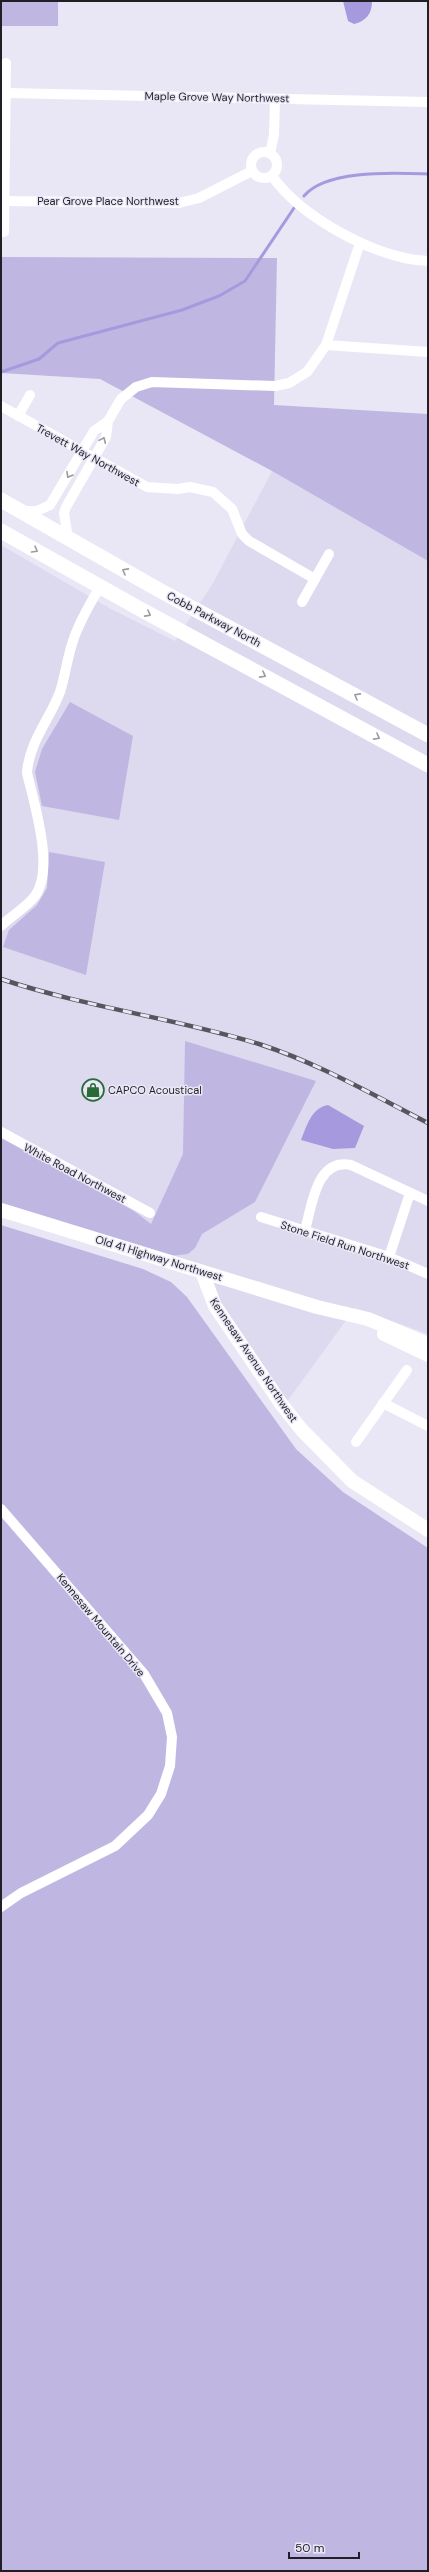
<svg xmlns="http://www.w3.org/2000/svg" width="429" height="2572" viewBox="0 0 429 2572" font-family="'DM Sans',sans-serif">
<rect width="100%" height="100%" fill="#e9e7f6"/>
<path fill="#dddaf0" d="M 272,471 L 428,561 L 428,1334 L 355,1308 L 286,1403 L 198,1278 L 105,1188 L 1,1139 L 1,545 L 111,609 L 175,641 L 213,583 Z"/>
<g fill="#bfb7e2">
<rect x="1" y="1" width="57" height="25"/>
<path d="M 1,257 L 277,258 L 274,405 L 428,414 L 428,561 L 272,471 L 100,379 L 1,373 Z"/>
<path d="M 70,702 L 133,736 L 119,820 L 42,806 L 35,772 L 42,749 Z"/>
<path d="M 49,852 L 105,862 L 86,975 L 3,947 L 9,930 L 37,905 L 47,888 Z"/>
<path d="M 185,1041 L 316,1081 L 255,1202 L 202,1234 L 195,1248 L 188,1254 L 170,1256 L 1,1204 L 1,1137 L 134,1211 L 151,1224 L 183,1154 Z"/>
<path d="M 1,1225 L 143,1269 L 171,1282 L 187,1297 L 296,1449 L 343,1492 L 428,1548 L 428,2571 L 1,2571 Z"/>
</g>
<g fill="#a799dd">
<path d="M 343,1 L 372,1 C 372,14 366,21 354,24 L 348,21 Z"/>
<path d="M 328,1105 L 364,1126 L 355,1148 L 333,1149 L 301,1140 C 307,1126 311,1108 328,1105 Z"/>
</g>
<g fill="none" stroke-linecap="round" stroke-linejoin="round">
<g stroke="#a799dd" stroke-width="3">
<path d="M 304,196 C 326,169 395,173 428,174"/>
<path d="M 1,372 L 39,359 L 58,343 L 182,310 L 219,296 L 245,281 L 294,208"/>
</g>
<g stroke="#fff" stroke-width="10">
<path d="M 6,93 L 428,102"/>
<circle cx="264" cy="165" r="13"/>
<path d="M 270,153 L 274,135 L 275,99"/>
<path d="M 272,176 C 302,218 377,259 428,261"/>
<path d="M 4,201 L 179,203 L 199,198 L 252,171"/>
<path d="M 4,232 L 6,63"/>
<path d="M 326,345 L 428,352"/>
<path d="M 1,406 L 147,487 L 178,489 L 190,487 L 213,492 L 232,509 L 242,534 L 249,541 L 315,579"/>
<path d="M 18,416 L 30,395"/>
<path d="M 23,511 L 37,511 L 50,505 L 94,431 L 108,421"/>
<path d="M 68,539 L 64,513 L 66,507 L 106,437 L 108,421 L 121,399 L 136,387 L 152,382 L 275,386 L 289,383 L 307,372 L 326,345 L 360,243"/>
<path d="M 302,602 L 329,554"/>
<path d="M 1,926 C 12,915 26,908 35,896 C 55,869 34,803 27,773 C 29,742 50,719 60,692 C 65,676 67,660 72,644 C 78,624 89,605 100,587"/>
<path d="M 1,1132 L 150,1213"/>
<path d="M 261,1217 L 389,1257 L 428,1274"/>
<path d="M 305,1230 C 312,1206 316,1158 351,1165 L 428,1201"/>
<path d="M 389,1257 L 410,1193"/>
<path d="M 383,1403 L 428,1426"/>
<path d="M 356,1442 L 407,1370"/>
<path d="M 1,1509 L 144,1674 L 167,1713 L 172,1737 L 170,1766 L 161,1794 L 148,1815 L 115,1846 L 21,1893 L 1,1907"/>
</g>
<g stroke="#fff" stroke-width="14">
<path d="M 1,1210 L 317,1307 L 368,1319 L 428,1344"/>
<path d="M 202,1272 L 215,1306 L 282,1405 L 301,1429 L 352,1481 L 428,1530"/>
<path d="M 384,1334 L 428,1355"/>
</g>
<g stroke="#fff" stroke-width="15">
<path d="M 1,500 L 159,590 L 428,735"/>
<path d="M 1,531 L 140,609 L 428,765"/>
</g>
<g stroke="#57565e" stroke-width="4.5">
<path id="rail" d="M 1,979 C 85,1007 174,1018 259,1044 C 318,1063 373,1095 428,1123"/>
</g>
<use href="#rail" stroke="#e9e7f6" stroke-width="3" stroke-dasharray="9" stroke-linecap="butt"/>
</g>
<defs><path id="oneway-chevron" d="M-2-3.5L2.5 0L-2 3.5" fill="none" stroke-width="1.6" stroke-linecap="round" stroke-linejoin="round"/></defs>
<g stroke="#9b9a9d">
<use href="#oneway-chevron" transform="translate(103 440) rotate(-66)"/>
<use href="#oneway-chevron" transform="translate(69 475) rotate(120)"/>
<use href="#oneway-chevron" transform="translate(35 550) rotate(30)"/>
<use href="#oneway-chevron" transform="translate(125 571) rotate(-151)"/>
<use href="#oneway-chevron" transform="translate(148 614) rotate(28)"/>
<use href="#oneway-chevron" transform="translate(263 675) rotate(28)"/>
<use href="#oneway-chevron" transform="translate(357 696) rotate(-151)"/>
<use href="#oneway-chevron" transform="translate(377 737) rotate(28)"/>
</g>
<defs>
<g id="shop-ring" transform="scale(1.15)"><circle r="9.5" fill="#e9e7f6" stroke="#276b36" stroke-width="1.5"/><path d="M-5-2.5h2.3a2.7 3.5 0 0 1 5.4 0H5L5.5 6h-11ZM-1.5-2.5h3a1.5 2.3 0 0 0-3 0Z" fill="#276b36"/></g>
</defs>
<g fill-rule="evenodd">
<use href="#shop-ring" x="93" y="1090"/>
</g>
<g text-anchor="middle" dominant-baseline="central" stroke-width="3" stroke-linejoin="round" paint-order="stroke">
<g font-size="11" fill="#201f25" stroke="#e9e7f6">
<text transform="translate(217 97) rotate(1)">Maple Grove Way Northwest</text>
<text x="108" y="201">Pear Grove Place Northwest</text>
<text transform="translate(88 455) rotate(29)">Trevett Way Northwest</text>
<text transform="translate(214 619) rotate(28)">Cobb Parkway North</text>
<text transform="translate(75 1173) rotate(28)">White Road Northwest</text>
<text transform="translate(345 1245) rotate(18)">Stone Field Run Northwest</text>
<text transform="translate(159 1258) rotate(17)">Old 41 Highway Northwest</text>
<text transform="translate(254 1360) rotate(56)">Kennesaw Avenue Northwest</text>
<text transform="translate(101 1625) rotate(50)">Kennesaw Mountain Drive</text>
</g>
<g font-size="11" fill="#201f25" stroke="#e9e7f6" text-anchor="start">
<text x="108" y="1090">CAPCO Acoustical</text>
</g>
</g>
<rect width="429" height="2572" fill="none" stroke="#201f25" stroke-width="4"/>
<path d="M289 2552v6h70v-6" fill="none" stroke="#201f25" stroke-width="2"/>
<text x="295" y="2552" font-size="12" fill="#201f25" stroke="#e9e7f6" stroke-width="3" paint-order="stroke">50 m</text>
</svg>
